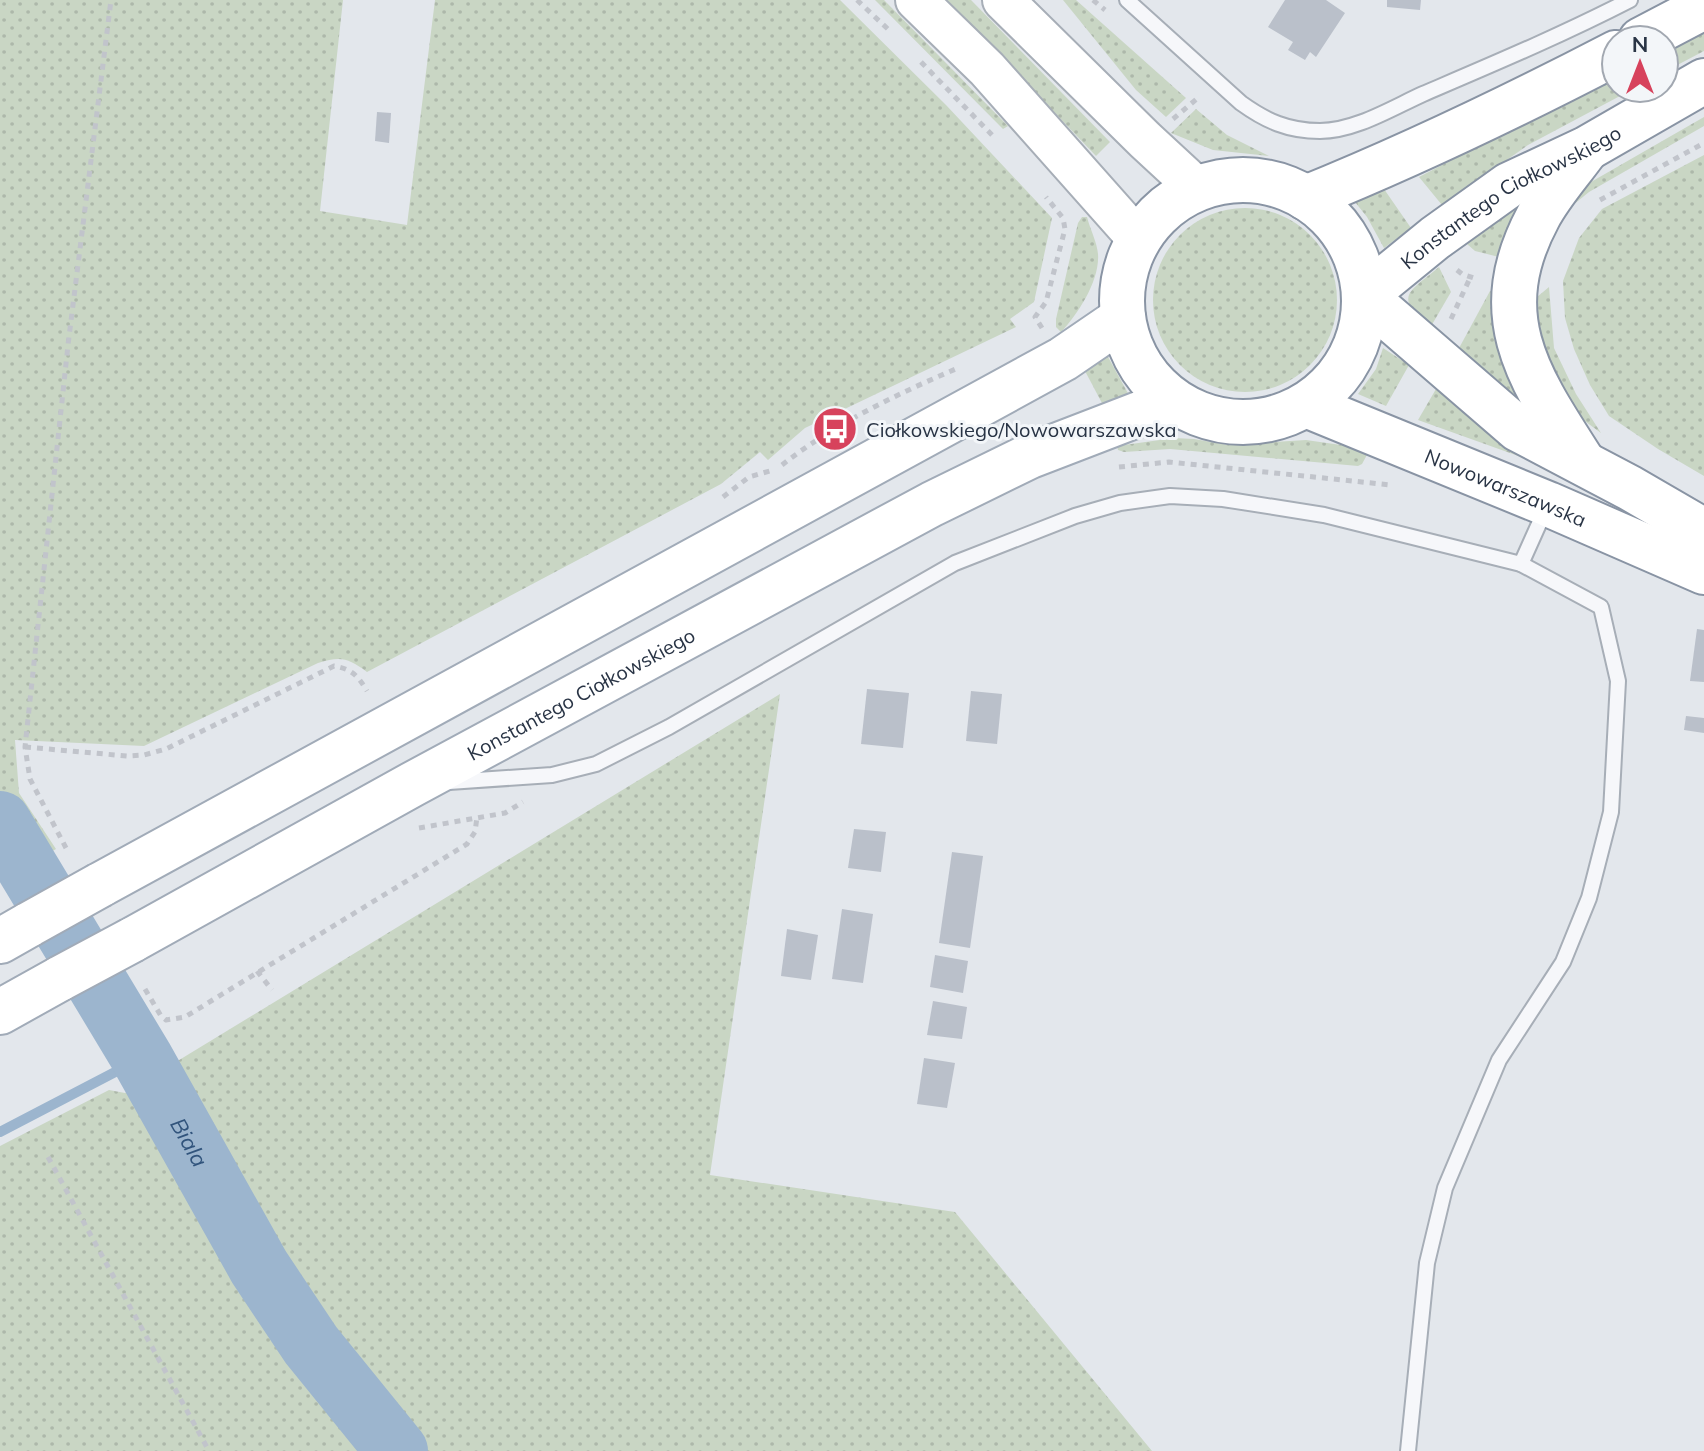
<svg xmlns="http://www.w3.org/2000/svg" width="1704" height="1451" viewBox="0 0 1704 1451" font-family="Mulish,sans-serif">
<defs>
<pattern id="grass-dots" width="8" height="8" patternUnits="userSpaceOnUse" patternTransform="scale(2)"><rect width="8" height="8" fill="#c9d6c4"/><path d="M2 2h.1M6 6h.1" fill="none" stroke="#adb8aa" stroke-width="1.8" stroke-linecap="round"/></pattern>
</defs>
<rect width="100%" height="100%" fill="#e3e7ec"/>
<g fill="url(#grass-dots)">
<path d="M 0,0 L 343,0 L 320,211 L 407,225 L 435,0 L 840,0 L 946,105 L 1052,218 L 1034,302 L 1010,319 L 1016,327 L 805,428 L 768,460 L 760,452 L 721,484 L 367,672 C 348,658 341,656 318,663 L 144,746 L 15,740 L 19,793 L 56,849 L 0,880 Z"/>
<path d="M 875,0 L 884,0 L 1008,126 L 1003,129 Z"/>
<path d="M 947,0 L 971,0 L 1110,142 L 1096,156 Z"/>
<path d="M 1063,0 L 1076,0 L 1186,98 L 1166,117 L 1136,90 Z"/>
<path d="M 1704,30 L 1704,51 L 1664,72 L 1664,50 Z"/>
<path d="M 1616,75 L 1616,88 L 1635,88 L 1528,145 L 1442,205 L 1419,177 Z"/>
<path d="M 1196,109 L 1227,135 L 1269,156 L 1213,150 L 1171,133 Z"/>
<path d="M 1704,117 L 1704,126 L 1589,192 L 1573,205 L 1556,227 L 1584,186 Z"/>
<path d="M 1704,155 L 1704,476 L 1658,449 L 1609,416 L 1590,385 L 1574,349 L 1565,318 L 1563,281 L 1579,238 L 1602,209 Z"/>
<path d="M 1384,189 L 1411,228 L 1384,248 L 1367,217 L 1355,202 Z"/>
<path d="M 1522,204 L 1503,258 L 1475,251 L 1467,244 Z"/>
<circle cx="1245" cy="300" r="92"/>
<path d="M 1082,217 L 1087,217 C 1090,229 1097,242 1098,254 C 1100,280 1078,314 1061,332 L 1056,327 L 1056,319 L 1078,223 Z"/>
<path d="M 1439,267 L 1451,292 L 1430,328 C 1394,295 1407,294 1439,267 Z"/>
<path d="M 1549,287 L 1554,348 L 1576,394 L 1601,433 L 1586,422 L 1566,402 L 1534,342 L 1537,297 Z"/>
<path d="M 1490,291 L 1498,293 L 1525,404 L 1458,350 Z"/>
<path d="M 1383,348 L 1409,365 L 1386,406 L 1358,394 L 1376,369 Z"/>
<path d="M 1107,355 L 1130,397 L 1103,405 L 1085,371 Z"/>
<path d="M 1436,389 L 1478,424 L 1527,459 L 1418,420 Z"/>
<path d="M 1174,438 L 1194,439 L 1228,445 L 1306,440 L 1355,447 L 1368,453 L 1362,464 L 1358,466 L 1170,449 L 1124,452 L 1118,450 L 1117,446 Z"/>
<path d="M 780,694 L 710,1175 L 955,1212 L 1152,1451 L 370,1451 L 291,1352 L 236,1267 L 290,1353 L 369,1451 L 0,1451 L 0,1146 L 109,1090 L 125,1093 Z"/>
</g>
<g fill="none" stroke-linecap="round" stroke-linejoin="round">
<path stroke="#9cb5ce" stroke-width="10" d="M 0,1132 L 142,1058"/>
<path stroke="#9cb5ce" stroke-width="62" id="s1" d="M 0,822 L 142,1058 L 259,1267 L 311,1345 L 397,1451"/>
</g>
<g fill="#bac0ca">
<path d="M 1285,0 L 1326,0 L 1345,13 L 1316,57 L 1310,52 L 1305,60 L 1288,50 L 1293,42 L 1268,27 Z"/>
<path d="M 1387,0 L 1421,0 L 1420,10 L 1387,7 Z"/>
<path d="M 377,112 L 391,113 L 389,143 L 375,141 Z"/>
<path d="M 1697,629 L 1704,630 L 1704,682 L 1690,681 Z"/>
<path d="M 867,689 L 909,693 L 903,748 L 861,744 Z"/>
<path d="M 971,691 L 1002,694 L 997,744 L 966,741 Z"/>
<path d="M 1686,716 L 1704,718 L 1704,733 L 1684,730 Z"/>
<path d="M 854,829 L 886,832 L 881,872 L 848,868 Z"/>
<path d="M 952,852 L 983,856 L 970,948 L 939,943 Z"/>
<path d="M 842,909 L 873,914 L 863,983 L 832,979 Z"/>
<path d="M 787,929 L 818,935 L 811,980 L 781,976 Z"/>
<path d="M 935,955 L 968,961 L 963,993 L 930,987 Z"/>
<path d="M 933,1001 L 967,1007 L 962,1039 L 927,1035 Z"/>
<path d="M 924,1058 L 955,1063 L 947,1108 L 917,1104 Z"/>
</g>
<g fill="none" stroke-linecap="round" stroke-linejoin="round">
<g stroke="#a7aeb7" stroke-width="18">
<g id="service">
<path d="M 1127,0 L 1241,103 C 1266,121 1288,131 1320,131 C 1355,131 1392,108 1423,94 C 1493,64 1562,35 1630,0"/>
<path d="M 1521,564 L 1547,506"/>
<path d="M 449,782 L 552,775 L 596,764 L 669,727 L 955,563 L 1075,516 L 1120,503 L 1170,496 L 1223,499 L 1324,515 L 1521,564 L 1601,607 L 1618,681 L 1611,812 L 1589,898 L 1563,962 L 1499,1060 L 1445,1188 L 1427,1263 L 1408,1451"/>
</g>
</g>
<g stroke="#a7aeb7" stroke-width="44">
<g id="secondary">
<path d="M 916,0 L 987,69 L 1138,239"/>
<path d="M 1003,0 L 1145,140 L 1198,189"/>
</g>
</g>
<g stroke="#a1abb8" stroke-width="48">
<g id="primary">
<path d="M 100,885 L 1063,359 L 1123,318"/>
<path id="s2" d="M 132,940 L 413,784 L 932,504 L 1030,456 L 1173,401"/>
<path d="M 0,941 L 30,924"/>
<path d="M 0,1012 L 61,978"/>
</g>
</g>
<g stroke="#8994a4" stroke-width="48">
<g id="trunk">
<path d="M 1641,40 L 1704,7"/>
<circle cx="1243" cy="301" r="121"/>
<path d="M 1306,198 C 1412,155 1514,106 1616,53"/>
<path d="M 1364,296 L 1518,429 L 1630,488 L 1704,531"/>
<path id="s3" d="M 1364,296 L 1435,238 L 1509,185 L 1586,149 L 1704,81"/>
<path id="s4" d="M 1306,405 L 1548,504 L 1704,572"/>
<path d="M 1583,462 C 1529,378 1485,316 1538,217 C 1550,194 1569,173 1585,151"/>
</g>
</g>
<g stroke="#c1c4cb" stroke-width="5" stroke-dasharray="6 6" stroke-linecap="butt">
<path d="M 857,0 L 891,32"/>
<path d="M 1093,0 L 1105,10"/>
<path d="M 921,62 L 992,135"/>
<path d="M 1173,119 L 1199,97"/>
<path d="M 1600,200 L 1704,143"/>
<path d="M 1457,270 L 1462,274 L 1477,279"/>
<path d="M 1451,319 L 1470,278"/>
<path d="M 1042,328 L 1035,317 L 1046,302 L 1065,229 L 1063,218 L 1046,197"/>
<path d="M 782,465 C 834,424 897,394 958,368"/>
<path d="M 1119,467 L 1169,462 L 1391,485"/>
<path d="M 723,497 L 749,477 L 773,470"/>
<path d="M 25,747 L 127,756 L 144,755 L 166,749 L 334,666 C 352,669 358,676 367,691"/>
<path d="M 419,828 L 505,813 L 523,802"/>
<path d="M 66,848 L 30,779 L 25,747 L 68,345 L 111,0"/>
<path d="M 257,971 L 272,990"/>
<path d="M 145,989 L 161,1016 L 166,1020 L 185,1017 L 467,844 L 475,832 L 477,817"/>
<path d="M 48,1157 L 209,1451"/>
</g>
<use href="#service" stroke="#f6f7fa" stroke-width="14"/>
<use href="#secondary" stroke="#fff" stroke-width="40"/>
<use href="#primary" stroke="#fff" stroke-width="44"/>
<use href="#trunk" stroke="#fff" stroke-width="44"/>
<g stroke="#a1abb8" stroke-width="48" stroke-linecap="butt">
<g id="primary-bridge">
<path d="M 30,924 L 100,885"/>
<path d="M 61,978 L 132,940"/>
</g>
</g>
<use href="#primary-bridge" stroke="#fff" stroke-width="44"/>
</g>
<defs>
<g id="bus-disc" transform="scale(2.3)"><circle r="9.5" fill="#d7425c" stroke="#f3f6f9"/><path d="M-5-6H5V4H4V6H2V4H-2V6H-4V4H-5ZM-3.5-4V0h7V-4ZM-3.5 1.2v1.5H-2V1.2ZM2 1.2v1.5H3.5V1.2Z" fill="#fff"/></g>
</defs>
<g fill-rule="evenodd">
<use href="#bus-disc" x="835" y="429"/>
</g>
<g text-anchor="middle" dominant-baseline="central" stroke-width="6" stroke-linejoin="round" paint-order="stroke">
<g font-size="20" fill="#293445" stroke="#f3f6f9">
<text stroke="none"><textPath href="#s3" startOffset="178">Konstantego Ciołkowskiego</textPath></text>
<text stroke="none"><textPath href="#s4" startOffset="216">Nowowarszawska</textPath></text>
<text stroke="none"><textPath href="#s2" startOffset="512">Konstantego Ciołkowskiego</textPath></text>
</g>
<g font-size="20" fill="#293445" stroke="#f3f6f9" text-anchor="start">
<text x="866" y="429">Ciołkowskiego/Nowowarszawska</text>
</g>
<g font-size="22" font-style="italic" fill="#31547c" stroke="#f3f6f9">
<text stroke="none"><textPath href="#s1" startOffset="372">Biala</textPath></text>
</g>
</g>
<g transform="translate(1640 64)"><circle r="38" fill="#f3f6f9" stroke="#a2a8b1" stroke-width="2"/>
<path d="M0-6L14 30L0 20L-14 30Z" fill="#d7425c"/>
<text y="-12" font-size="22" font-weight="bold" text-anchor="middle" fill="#293445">N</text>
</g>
</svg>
